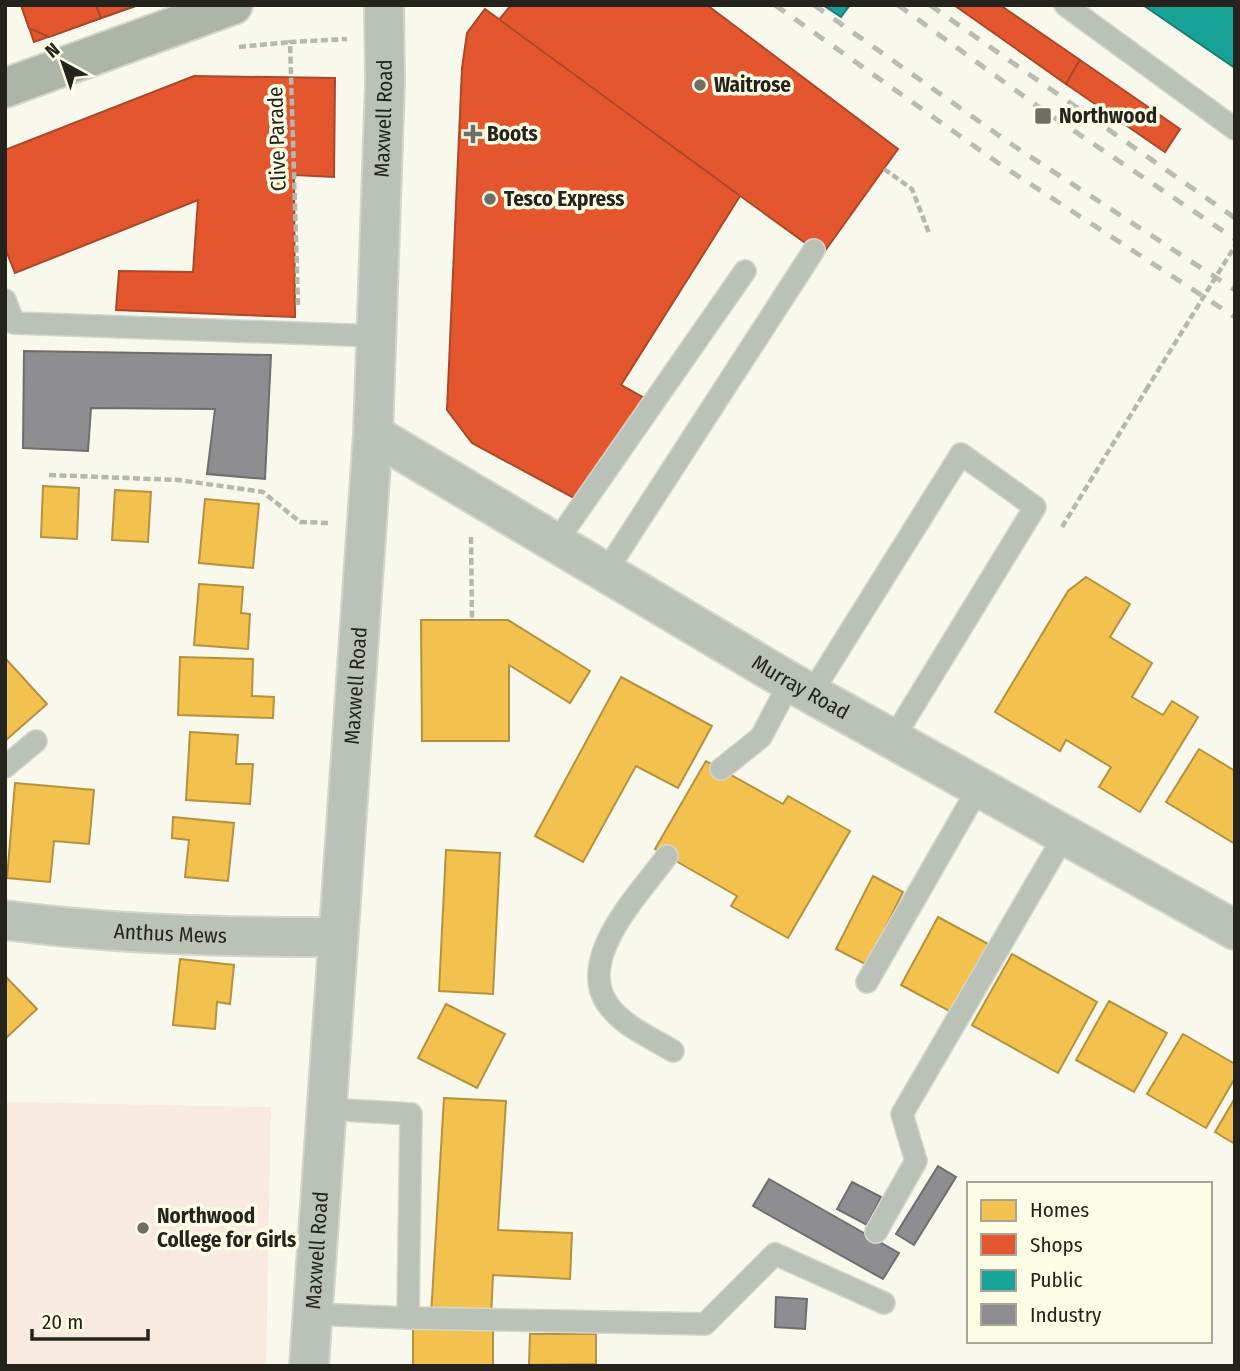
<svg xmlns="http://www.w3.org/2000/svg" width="1240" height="1371" viewBox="0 0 1240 1371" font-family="'Fira Sans Condensed',sans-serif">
<rect width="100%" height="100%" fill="#f8f8ec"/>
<path fill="#f9eae0" d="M 5,1102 L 271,1107 L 266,1366 L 5,1366 Z"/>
<g fill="#f2c14e" stroke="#b4923f" stroke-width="2">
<path d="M 43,486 L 79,488 L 77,539 L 41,537 Z"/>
<path d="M 115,490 L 151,492 L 148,542 L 112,540 Z"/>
<path d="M 205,499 L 259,504 L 253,568 L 199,563 Z"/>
<path d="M 1086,577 L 1130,604 L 1110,637 L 1152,663 L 1132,697 L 1163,715 L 1172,701 L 1198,717 L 1140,812 L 1099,787 L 1111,767 L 1066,740 L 1060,751 L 995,712 L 1068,591 Z"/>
<path d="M 199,584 L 243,587 L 241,613 L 250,614 L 248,649 L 194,645 Z"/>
<path d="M 421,620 L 508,620 L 590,671 L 570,703 L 509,665 L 509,741 L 422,741 Z"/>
<path d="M 180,657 L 253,659 L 252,696 L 274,697 L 273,718 L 178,715 Z"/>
<path d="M 5,658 L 47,704 L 5,741 Z"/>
<path d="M 621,677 L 712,726 L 678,788 L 636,766 L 583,862 L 535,836 Z"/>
<path d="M 190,732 L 238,735 L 236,764 L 253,764 L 250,804 L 186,800 Z"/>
<path d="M 1199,749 L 1235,771 L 1235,844 L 1166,802 Z"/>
<path d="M 706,761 L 783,804 L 788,796 L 850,831 L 788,938 L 731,906 L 737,896 L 655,849 Z"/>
<path d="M 15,783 L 94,790 L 89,844 L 54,841 L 50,882 L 7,878 Z"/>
<path d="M 173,817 L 234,823 L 228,881 L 185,877 L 189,840 L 172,838 Z"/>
<path d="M 446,850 L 500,853 L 493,994 L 439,991 Z"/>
<path d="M 873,876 L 903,892 L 867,965 L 836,949 Z"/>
<path d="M 938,917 L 990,945 L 953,1013 L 901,985 Z"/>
<path d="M 1012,954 L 1097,1002 L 1058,1073 L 972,1025 Z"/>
<path d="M 180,959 L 234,965 L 230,1004 L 217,1002 L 215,1029 L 173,1025 Z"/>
<path d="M 5,976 L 37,1009 L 5,1039 Z"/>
<path d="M 1109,1001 L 1167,1033 L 1134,1092 L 1076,1060 Z"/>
<path d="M 446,1004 L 505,1034 L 477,1088 L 418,1058 Z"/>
<path d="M 1183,1034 L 1235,1064 L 1235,1078 L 1206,1128 L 1147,1094 Z"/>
<path d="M 444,1098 L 506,1101 L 498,1230 L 572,1233 L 570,1279 L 493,1275 L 491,1318 L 431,1315 Z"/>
<path d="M 1235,1098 L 1235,1144 L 1215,1132 Z"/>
<rect x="413" y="1322" width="80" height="44"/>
<path d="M 530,1334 L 596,1334 L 596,1364 L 529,1365 Z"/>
</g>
<g fill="#e4572e" stroke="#aa4829" stroke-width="2">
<path d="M 21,5 L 138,5 L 34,42 Z"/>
<path d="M 21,5 L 96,5 L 101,18 L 49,37 L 29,28 Z"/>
<path d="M 96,5 L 138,5 L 101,18 Z"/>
<path d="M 511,5 L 707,5 L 898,149 L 822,255 L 498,21 Z"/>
<path d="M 954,5 L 1000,5 L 1080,60 L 1066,84 Z"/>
<path d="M 485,9 L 740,196 L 621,385 L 650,401 L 583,503 L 472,443 L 447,410 L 462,68 L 467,33 Z"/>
<path d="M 1080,60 L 1180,129 L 1165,152 L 1066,84 Z"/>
<path d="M 194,76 L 335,78 L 334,177 L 294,175 L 295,317 L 116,310 L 119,271 L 193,272 L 198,200 L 15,273 L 5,248 L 5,150 Z"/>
</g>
<g fill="#17a398" stroke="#1b7d73" stroke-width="2">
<path d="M 823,5 L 850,5 L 841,17 Z"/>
<path d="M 1143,5 L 1235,5 L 1235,68 Z"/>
</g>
<g fill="#8d8d92" stroke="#6e6e6f" stroke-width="2">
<path d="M 24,351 L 271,355 L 265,479 L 207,474 L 215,409 L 91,408 L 88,451 L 23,448 Z"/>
<path d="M 938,1166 L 956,1177 L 914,1245 L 896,1234 Z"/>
<path d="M 769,1179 L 899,1253 L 883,1279 L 753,1206 Z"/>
<path d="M 852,1182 L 881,1197 L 867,1225 L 837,1209 Z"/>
<path d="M 776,1297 L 807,1299 L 805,1329 L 775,1327 Z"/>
</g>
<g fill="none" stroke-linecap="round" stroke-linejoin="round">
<g stroke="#d5d5cc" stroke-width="24">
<g id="lane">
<path d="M 1065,5 L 1235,129"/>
<path d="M 5,300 L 14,323 L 377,336"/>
<path d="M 557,541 L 745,271"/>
<path d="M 605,573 L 814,250"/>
<path d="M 811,694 L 961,454 L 1035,507 L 893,739"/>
<path d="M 5,767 L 36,741"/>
<path d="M 721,769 L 761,737 L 790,682"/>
<path d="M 667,856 C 639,895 567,966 615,1013 C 630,1029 655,1040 673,1051"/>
<path d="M 867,982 L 979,787"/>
<path d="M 328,1109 L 411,1114 L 408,1318 L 705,1324 L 775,1254 L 884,1303"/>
<path d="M 876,1232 L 916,1161 L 902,1114 L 1064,836"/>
<path d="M 313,1314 L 408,1318"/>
</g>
</g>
<g stroke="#d5d5cc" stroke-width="42">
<g id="street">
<path id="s1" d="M 373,434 L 790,682 L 1235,930"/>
<path id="s2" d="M 5,920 C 116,935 226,937 338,937"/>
<path id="s3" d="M 309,1366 L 373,434 L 385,82 L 384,5"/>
</g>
</g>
<g stroke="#d5d5cc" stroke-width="42">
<path id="secondary" d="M 5,88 L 233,5"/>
</g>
<g stroke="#b4b8af" stroke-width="4.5" stroke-dasharray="7 3.5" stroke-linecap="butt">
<path d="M 239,47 L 290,42"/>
<path d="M 884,169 L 912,189 L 929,233"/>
<path d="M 298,305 L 290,42 L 347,39"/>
<path d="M 49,475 L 179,480 L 263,492 L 300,522 L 328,523"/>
<path d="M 1062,527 L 1146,390"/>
<path d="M 471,537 L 472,620"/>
</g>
<use href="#lane" stroke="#bac1b6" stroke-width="21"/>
<use href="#street" stroke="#bac1b6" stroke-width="38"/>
<use href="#secondary" stroke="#adb5a8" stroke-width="38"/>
<g stroke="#b9bcb2" stroke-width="5" stroke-dasharray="12 12" stroke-linecap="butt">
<path d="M 775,5 L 1001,165 L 1235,317"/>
<path d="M 814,5 L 1014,146 L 1235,290"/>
<path d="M 898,5 L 1040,108 L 1235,239"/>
<path d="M 930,5 L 1235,218"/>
</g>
<path stroke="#b4b8af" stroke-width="4.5" stroke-dasharray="7 3.5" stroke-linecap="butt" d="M 1146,390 L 1235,246"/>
</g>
<g fill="#6e6e65" stroke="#fefde6" stroke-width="2.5">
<circle cx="700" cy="85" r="7"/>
<rect x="1034" y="107" width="18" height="18" rx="3.5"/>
<path d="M469.5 123.5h7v7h7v7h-7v7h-7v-7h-7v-7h7z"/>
<circle cx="490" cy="199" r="7"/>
<circle cx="143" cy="1228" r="7"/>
</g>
<g text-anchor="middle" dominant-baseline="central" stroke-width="7" stroke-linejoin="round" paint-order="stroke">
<g font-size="21" font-weight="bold" fill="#24241c" stroke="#fefde6" text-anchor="start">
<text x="714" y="85">Waitrose</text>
<text x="1059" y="116">Northwood</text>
<text x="487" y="134">Boots</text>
<text x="504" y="199">Tesco Express</text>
<text x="157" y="1216">Northwood<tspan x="157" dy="24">College for Girls</tspan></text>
</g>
<g font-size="21" fill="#24241c" stroke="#fefde6">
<text stroke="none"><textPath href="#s3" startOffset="1250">Maxwell Road</textPath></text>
<text transform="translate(277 139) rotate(-92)">Clive Parade</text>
<text stroke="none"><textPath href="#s3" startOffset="682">Maxwell Road</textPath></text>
<text stroke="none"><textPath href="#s1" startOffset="497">Murray Road</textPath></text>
<text stroke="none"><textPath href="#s2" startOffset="166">Anthus Mews</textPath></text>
<text stroke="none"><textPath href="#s3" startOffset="116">Maxwell Road</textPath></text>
</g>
</g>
<rect width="1240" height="1371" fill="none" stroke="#24241c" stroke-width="14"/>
<rect x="967" y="1182" width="245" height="161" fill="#fefde6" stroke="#a7a695" stroke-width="2"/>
<rect x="981" y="1200" width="35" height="21" fill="#f2c14e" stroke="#a7a695" stroke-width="2"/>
<text x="1030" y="1217" font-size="21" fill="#24241c">Homes</text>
<rect x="981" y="1234" width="35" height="21" fill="#e4572e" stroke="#a7a695" stroke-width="2"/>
<text x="1030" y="1252" font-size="21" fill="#24241c">Shops</text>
<rect x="981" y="1270" width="35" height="21" fill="#17a398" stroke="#a7a695" stroke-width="2"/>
<text x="1030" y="1287" font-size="21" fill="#24241c">Public</text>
<rect x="981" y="1304" width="35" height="21" fill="#8d8d92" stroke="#a7a695" stroke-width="2"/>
<text x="1030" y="1322" font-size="21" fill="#24241c">Industry</text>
<g transform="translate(63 63) rotate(320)" stroke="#fefde6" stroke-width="5" paint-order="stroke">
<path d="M0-5L12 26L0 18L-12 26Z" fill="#24241c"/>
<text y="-10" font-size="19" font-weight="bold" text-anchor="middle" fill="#24241c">N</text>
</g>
<path d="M32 1329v10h116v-10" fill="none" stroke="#24241c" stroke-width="3.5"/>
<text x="42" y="1329" font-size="21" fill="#24241c" stroke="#fefde6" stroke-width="5" paint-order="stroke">20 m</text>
</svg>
